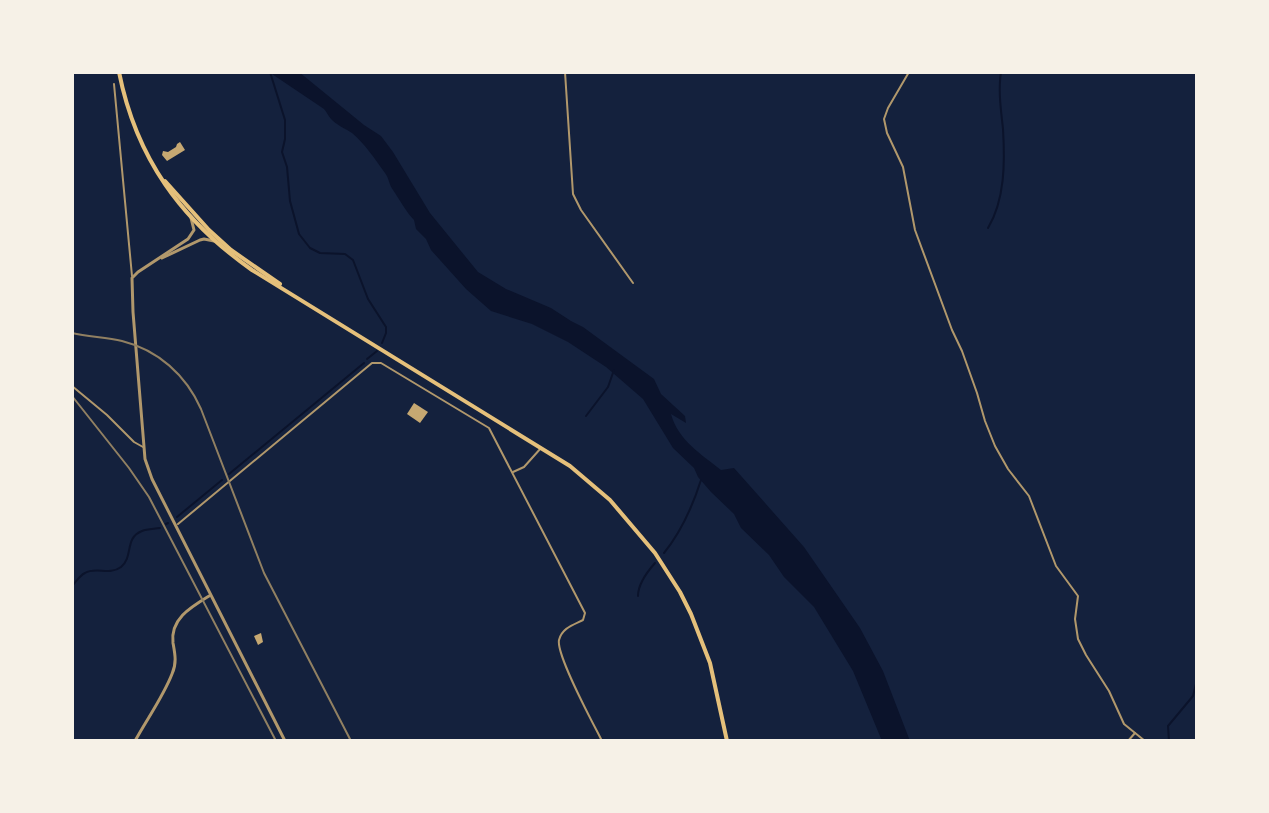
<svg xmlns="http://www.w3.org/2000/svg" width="1269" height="813" viewBox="0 0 1269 813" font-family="'Crimson Pro',serif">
<rect width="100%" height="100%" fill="#14213d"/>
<path fill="#0b132b" d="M 269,72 L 299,72 L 364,125 L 381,136 L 393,152 L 430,213 L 478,272 L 506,289 L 551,308 L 571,321 L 583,327 L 654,379 L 661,394 L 685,416 L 686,423 L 671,414 C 678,440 701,454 721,470 L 734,468 L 804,547 L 860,628 L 883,671 L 910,741 L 882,741 L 853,671 L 814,607 L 784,577 L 769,555 L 741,528 L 734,514 L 711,492 L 698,477 L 694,468 L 673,448 L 643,399 L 606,367 L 568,342 L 532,324 L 491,311 L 466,289 L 431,250 L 426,239 L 416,229 L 414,220 C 407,213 399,199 393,190 C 389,185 389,178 385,173 C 375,159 365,144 352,133 C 346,129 335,124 331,119 C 328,116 327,112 324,109 Z"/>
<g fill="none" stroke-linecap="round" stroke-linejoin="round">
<g stroke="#0b132b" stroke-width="2">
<path d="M 270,72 L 285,120 L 285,139 L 282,152 L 287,167 L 290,201 L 299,234 L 310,248 L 320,253 L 345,254 L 353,260 L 368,299 L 386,327 L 386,333 L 382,343"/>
<path d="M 988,228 C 1005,200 1005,162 1003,129 C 1001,110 998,91 1001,72"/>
<path d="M 367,359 L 377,351"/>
<path d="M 586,416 L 608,387 L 614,370"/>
<path d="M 229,474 L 364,363"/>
<path d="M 177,517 L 222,480"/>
<path d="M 166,524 L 168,523"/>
<path d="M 664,553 C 681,532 693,505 701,480"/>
<path d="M 72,586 C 76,582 80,575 85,573 C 96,566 109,576 121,567 C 134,556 124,538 142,531 C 147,529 154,529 160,528"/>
<path d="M 638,596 C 638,584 647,572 655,563"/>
<path d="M 1169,741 L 1168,726 L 1193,696 L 1197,680"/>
</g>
</g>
<g fill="#c6a872">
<path d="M 180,142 L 185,150 L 167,161 L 162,155 L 163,151 L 168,152 L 176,147 L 177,144 Z"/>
<path d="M 414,403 L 428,412 L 420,423 L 407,414 Z"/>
<path d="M 261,633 L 263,642 L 258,645 L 254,636 Z"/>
</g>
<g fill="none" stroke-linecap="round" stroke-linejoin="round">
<g stroke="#b1986c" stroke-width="2">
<path d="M 565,72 L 573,194 L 581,210 L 633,283"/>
<path d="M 909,72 L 888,108 L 884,119 L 887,133 L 903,167 L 915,230 L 952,330 L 962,351 L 977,393 L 985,421 L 995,446 L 1008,469 L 1029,496 L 1056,566 L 1078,596 L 1075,619 L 1078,639 L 1086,655 L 1109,691 L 1124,724 L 1145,741"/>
<path d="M 114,84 L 132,276"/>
<path d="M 72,386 L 107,415 L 134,442 L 143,447"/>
<path d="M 513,472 L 524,467 L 541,448"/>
<path d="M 178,524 L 372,363 L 381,363 L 489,428 L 585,613 L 583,620 C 573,625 562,628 559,640 C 556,655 593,723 602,741"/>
<path d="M 1128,741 L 1135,733"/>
</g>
<g stroke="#b1986c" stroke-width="3">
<path d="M 191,218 L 194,230 L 188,239 L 138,272 L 132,278 L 133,312 L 145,459 L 152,479 L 285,741"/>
<path d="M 162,258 L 200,240 L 204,239 L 214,241"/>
<path d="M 135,741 C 147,719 163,697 172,674 C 177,663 175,654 173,643 C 170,619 191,607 209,596"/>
</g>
<g stroke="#e5c07b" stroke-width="4">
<path d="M 119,72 C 136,158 181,220 252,270 L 570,466 L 610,500 L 655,553 L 680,592 L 691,614 L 710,663 L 727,741"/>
<path d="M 165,181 L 209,230 L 231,250 L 280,284"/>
</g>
<g stroke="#918062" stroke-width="2">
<path d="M 72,333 C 89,337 106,337 122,341 C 158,350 186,375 201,409 L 264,573 L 351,741"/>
<path d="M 72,396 L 129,468 L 149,497 L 276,741"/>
</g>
</g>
<rect width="1269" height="813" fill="none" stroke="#f6f1e7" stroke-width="148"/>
</svg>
